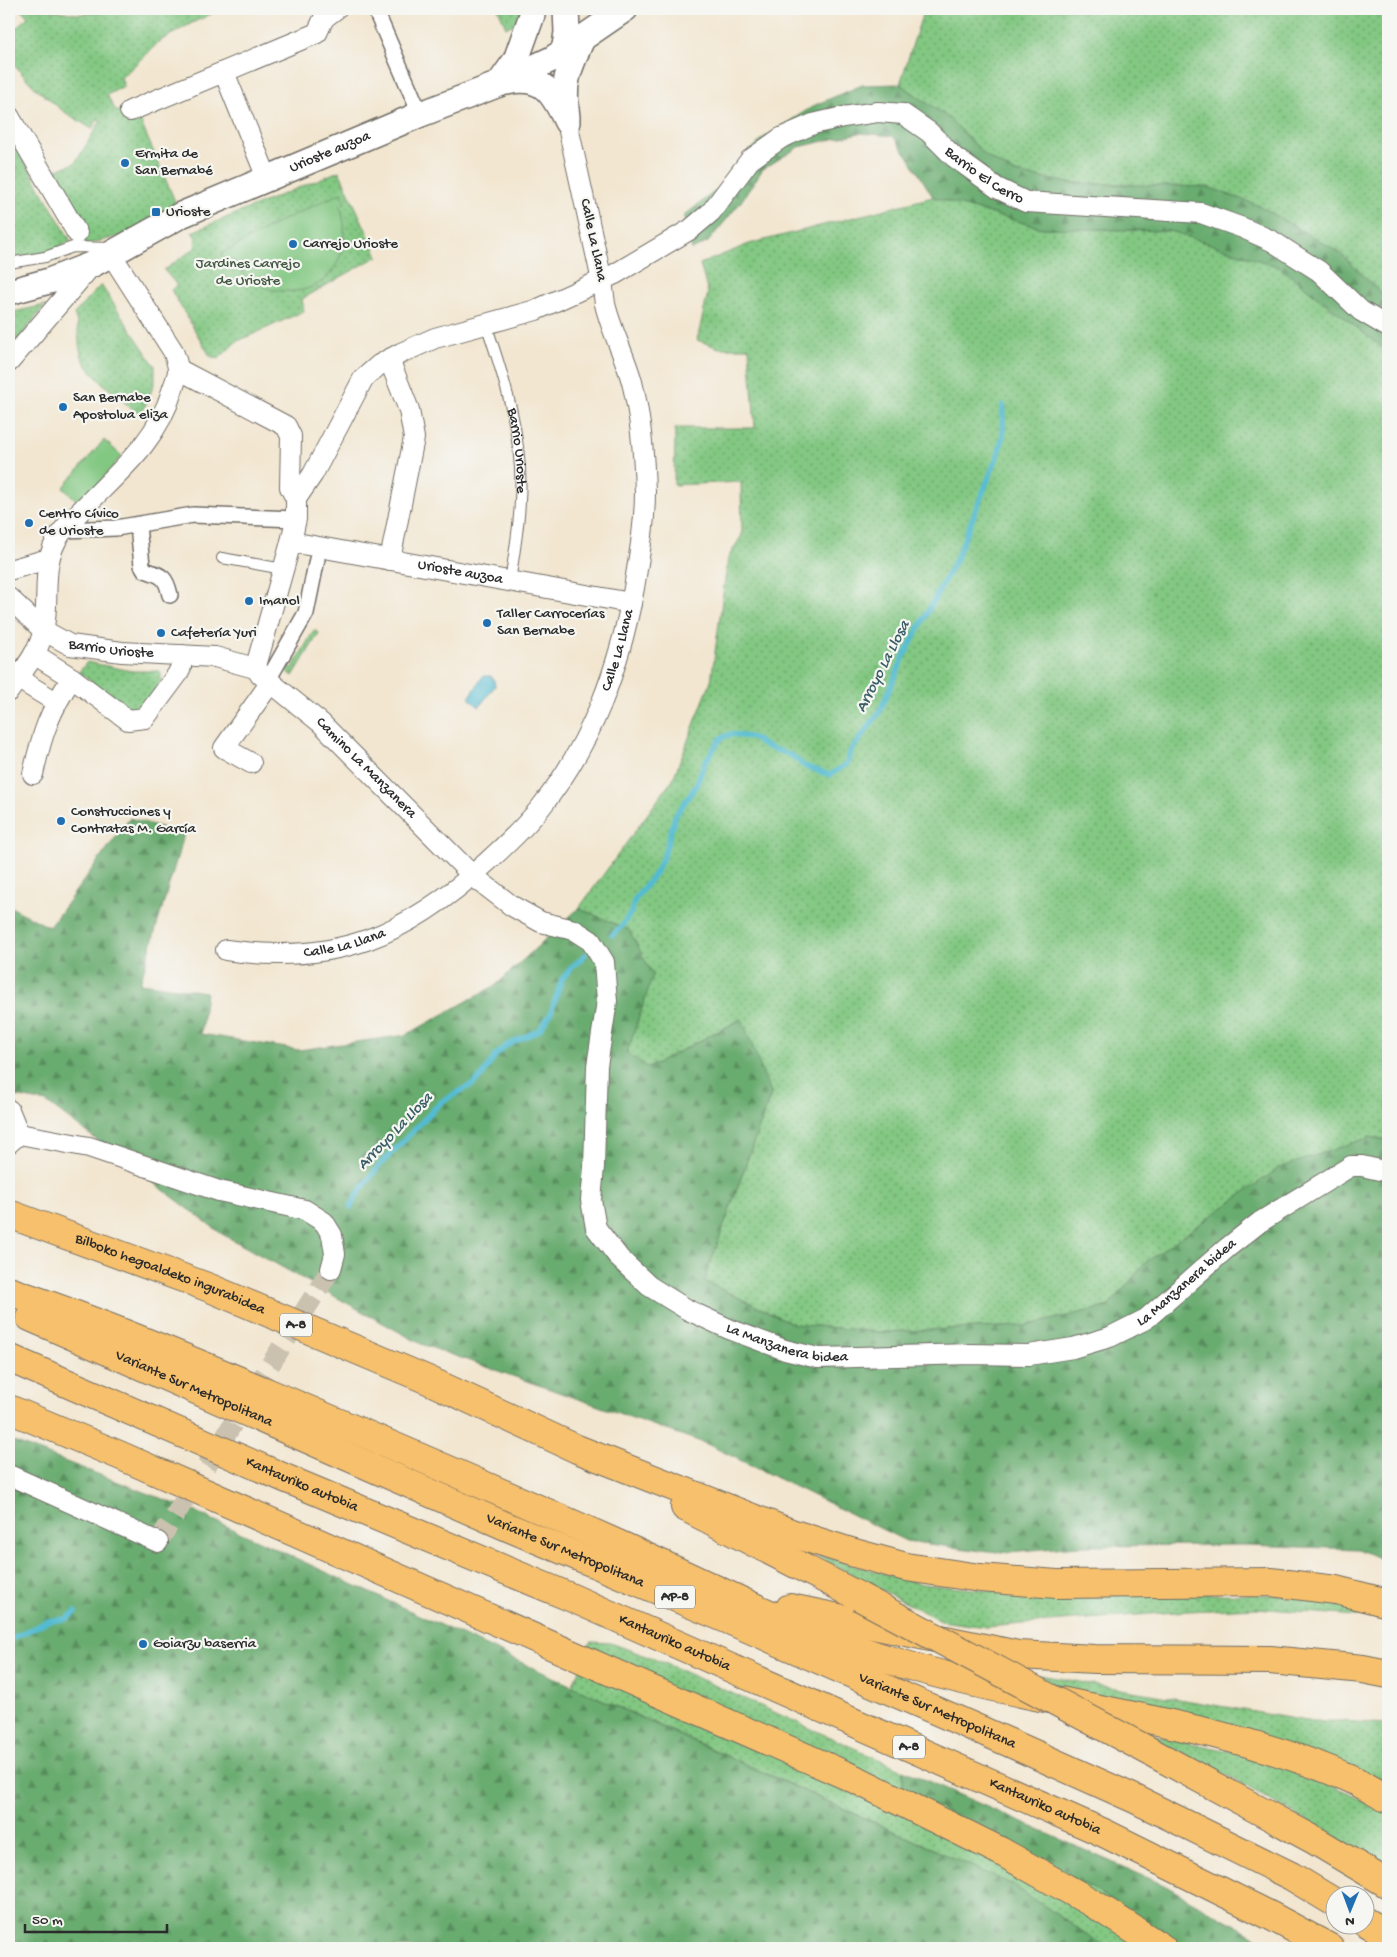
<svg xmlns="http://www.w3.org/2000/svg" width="1397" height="1957" viewBox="0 0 1397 1957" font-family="'Gochi Hand',sans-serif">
<defs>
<pattern id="green-dots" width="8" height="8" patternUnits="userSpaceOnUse" patternTransform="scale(1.25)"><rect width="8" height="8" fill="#82c782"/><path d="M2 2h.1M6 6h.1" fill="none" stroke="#6ba26b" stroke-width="1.8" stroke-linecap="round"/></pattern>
<pattern id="forest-firs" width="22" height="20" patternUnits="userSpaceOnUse" patternTransform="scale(1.25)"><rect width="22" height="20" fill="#69ac70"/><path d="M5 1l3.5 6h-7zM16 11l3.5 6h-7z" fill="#578c5c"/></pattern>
</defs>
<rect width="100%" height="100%" fill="#f6f6f2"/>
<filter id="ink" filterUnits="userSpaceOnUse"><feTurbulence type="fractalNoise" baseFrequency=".02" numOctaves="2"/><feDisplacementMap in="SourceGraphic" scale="10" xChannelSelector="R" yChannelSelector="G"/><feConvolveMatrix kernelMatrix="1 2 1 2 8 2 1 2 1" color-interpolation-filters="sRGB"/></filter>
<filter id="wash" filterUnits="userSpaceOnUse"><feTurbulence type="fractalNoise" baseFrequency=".0096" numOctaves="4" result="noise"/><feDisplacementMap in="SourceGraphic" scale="20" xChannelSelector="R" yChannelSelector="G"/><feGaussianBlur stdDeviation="1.12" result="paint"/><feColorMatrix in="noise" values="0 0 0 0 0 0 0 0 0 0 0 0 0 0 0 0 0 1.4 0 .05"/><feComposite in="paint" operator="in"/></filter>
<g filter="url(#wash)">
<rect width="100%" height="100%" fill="#f2e6d0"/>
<g fill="url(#green-dots)" stroke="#567956">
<path d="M 21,9 L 47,9 L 78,14 L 99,13 L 120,9 L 222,9 L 192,23 L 160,41 L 121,78 L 124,86 L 107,95 L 116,111 L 130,111 L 135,109 L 181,215 L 132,233 L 84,245 L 43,175 L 75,163 L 100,122 L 99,118 L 92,129 L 63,111 L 34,87 L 12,63 L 9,57 L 9,34 L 28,17 Z"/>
<path d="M 498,9 L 521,9 L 516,24 L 506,27 Z"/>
<path d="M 924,9 L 1388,9 L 1388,300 L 1340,253 L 1129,184 L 1069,183 L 1015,173 L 986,156 L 950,119 L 900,84 Z"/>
<path d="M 9,135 L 71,241 L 52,251 L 9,259 Z"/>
<path d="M 339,171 L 378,256 L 302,299 L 304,311 L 236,342 L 219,359 L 210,356 L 171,290 L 177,285 L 164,270 L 195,248 L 196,238 L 192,232 Z"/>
<path d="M 933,197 L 1042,228 L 1171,231 L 1280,267 L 1388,352 L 1388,1140 L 1370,1137 L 1146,1262 L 1109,1306 L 1025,1326 L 881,1332 L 794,1324 L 704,1281 L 771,1094 L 741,1019 L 648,1068 L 627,1053 L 653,975 L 579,908 L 673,779 L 711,681 L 728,558 L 742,535 L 741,482 L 674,485 L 675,428 L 755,428 L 749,348 L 719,348 L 697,340 L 708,293 L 700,264 L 749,244 Z"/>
<path d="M 101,285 L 155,366 L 155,382 L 141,416 C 125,402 91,377 83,359 C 76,345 81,329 74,314 Z"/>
<path d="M 45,305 L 9,351 L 9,313 Z"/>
<path d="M 314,630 L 319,633 L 293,676 L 281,667 L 284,662 L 292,669 Z"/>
<path d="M 87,662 L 132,671 L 160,671 L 162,680 L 141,709 L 129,711 L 79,672 Z"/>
<path d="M 811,1553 L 922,1584 L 993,1591 L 1289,1595 L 1334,1601 L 1388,1616 L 1388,1621 L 1379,1618 L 1257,1608 L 1188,1611 L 986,1627 L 941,1621 Z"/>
<path d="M 591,1642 L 611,1643 L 667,1664 L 903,1770 L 903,1789 L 1092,1888 L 1185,1948 L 1107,1948 L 1011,1884 L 572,1686 Z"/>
<path d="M 1039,1675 L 1307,1721 L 1339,1721 L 1388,1724 L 1388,1785 L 1062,1691 Z"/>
<path d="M 1139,1732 L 1267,1759 L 1354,1795 L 1388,1814 L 1388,1869 L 1232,1778 Z"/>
</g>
<g fill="url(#forest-firs)" stroke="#4a6c4e">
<path d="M 900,84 L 950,119 L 986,156 L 1015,173 L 1069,183 L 1208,187 L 1260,206 L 1340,253 L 1388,300 L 1388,352 L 1279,267 L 1171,231 L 1042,228 L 933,197 L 908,156 L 893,136 L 859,133 L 799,147 L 763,169 L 740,203 L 708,242 L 692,250 L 684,216 L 720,187 L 734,167 L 763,138 L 815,105 L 862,85 Z"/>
<path d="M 130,818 L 184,834 L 140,983 L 206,992 L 201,1034 L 299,1050 L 406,1035 L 496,985 L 579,908 L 629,930 L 653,975 L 627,1053 L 648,1068 L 742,1019 L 771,1094 L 704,1281 L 794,1324 L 881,1332 L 1025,1326 L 1109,1306 L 1146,1262 L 1279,1168 L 1370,1137 L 1388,1140 L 1388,1562 L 1358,1549 L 1245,1545 L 1079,1546 L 997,1553 L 906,1541 L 707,1444 L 421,1344 L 222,1234 L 46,1102 L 9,1095 L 9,906 L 49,927 Z"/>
<path d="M 9,1440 L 194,1511 L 650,1722 L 1011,1884 L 1107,1948 L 9,1948 Z"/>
<path d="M 903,1770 L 1164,1885 L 1276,1948 L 1185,1948 L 1092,1888 L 903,1789 Z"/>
</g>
<g fill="#82c782" stroke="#567956">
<path d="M 341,193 L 345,203 L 340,206 C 354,248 333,295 284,291 C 270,291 255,285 245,275 C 241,271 238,265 234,260 L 227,264 L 221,254 L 279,222 Z"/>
<path d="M 104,440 L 122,456 L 81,504 L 63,488 Z"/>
</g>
<path fill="#53bbd1" stroke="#3f737e" d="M 483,676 L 491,676 L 494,680 L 495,686 L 479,707 L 469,698 Z"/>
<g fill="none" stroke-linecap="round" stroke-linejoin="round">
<g stroke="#53bbd1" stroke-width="5.5">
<path d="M 612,935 L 622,926 L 631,912 L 635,899 L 656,872 L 664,855 L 675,816 L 696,786 L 705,762 L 721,738 L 731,734 L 753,738 L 765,746 L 791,755 L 804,766 L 830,775 L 847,764 L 850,752 L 879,713 L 905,654 L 957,557 L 999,452 L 1003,435 L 1003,405"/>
<path d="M 351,1207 L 357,1195 L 379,1166 L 441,1102 L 473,1084 L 482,1076 L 495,1056 L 506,1046 L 539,1030 L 550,1015 L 562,979 L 572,967 L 585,955"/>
<path d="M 9,1640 L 48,1621 L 66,1619 L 76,1612"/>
</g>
</g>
</g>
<g filter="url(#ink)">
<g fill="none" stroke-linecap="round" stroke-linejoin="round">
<path stroke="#cac1af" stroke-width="20" stroke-dasharray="20 10" stroke-linecap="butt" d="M 158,1542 L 331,1269"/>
<g stroke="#716c65" stroke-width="12">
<g id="service">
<path d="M 9,263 L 45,257 L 73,247 L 111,248"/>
<path id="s1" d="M 486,324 C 505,380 524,440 520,501 C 519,528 514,555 510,581"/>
<path d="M 222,558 L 283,569"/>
</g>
</g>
<g stroke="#716c65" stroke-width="18">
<g id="pedestrian">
<path d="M 375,9 L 415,102"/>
<path d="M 138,526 L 142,565 L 145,570 C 163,576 166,577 170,595"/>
<path d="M 65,530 L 116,528 L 193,515 L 296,519"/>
<path d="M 268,680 L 306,613 L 317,559"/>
</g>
</g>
<g stroke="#716c65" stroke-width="22">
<g id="minor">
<path d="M 224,72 L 267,178"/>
<path d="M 130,111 L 317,33 L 324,18 L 336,9"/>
<path d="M 9,116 L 77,233"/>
<path d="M 389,359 L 409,410 L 414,438 L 390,560"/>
<path d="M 9,362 L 92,265"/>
<path d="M 178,369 L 286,426 L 291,436 L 290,487 L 296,499 L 296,519 L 291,542 L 256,666"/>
<path id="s2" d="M 296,499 L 313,474 L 363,379 L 379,365 L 401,353 L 435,338 L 536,310 L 615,274 L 691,229 L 711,212 L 750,160 L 781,138 L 813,124 L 843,117 L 878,112 L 903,114 L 929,132 L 954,157 L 997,188 L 1026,202 L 1201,213 L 1243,228 L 1272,241 L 1319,271 L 1361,311 L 1388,327"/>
<path id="s3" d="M 291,542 L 631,603"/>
<path d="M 9,570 L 48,559"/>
<path id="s4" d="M 9,598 L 43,630 L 70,645 L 122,652 L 215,657 L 251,667 L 256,666"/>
<path d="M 34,654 L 72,678 L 128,720 L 145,718 L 177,675 L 181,667 L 182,655"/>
<path id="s5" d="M 256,666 L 259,673 L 321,723 L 473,876 L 512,906 L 541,922 L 574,930 L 591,941 L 604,962 L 607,1001 L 597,1066 L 594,1167 L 591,1200 L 596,1228 L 620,1259 L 649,1286 L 688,1310 L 729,1329 L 785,1350 L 818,1358 L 972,1354 L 1029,1355 L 1073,1348 L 1110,1337 L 1146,1319 L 1227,1248 L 1260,1222 L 1351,1166 L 1362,1166 L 1388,1172"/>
<path d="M 17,678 L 56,702"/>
<path d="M 9,691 C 20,674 37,655 42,636 C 52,601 38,565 61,533 C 99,485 154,453 172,391 C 174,385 178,376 178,370 C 178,364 175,357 173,351 L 111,254"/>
<path d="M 251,763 L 224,748 L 271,682"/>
<path d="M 33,774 C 42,734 49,712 72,678"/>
<path id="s6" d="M 226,950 C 334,966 407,936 486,863 C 506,845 525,827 541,807 C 593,742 619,668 634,588 C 639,557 645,524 645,492 C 644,455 641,418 632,382 C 625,356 611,330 605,304 C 604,296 603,288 602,281 L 567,122"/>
<path d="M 9,1110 L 19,1134"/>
<path d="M 9,1143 L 19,1134 L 89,1147 L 219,1191 L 305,1210 L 324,1222 L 332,1235 L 335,1254 L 331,1269"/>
<path d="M 9,1475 L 158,1542"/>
</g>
</g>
<g stroke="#716c65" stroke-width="28">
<g id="tertiary">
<path d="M 563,61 L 567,32 L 566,9"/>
<path d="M 507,82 C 543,74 553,93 567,122"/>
<path d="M 499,84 L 516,60 L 532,15"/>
<path d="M 567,117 C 562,82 568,71 582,39"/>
<path id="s7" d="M 9,292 L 49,281 L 93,264 L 181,215 L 421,114 L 499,84 L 552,59 L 625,9"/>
</g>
</g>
<g stroke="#716c65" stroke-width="30">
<g id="motorway">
<path id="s8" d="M 9,1214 L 210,1288 L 428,1380 L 577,1449 L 791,1533 L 851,1552 L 906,1567 L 980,1578 L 1057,1584 L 1271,1582 L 1336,1590 L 1388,1603"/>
<path d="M 9,1291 C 95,1320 180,1356 264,1391 C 383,1441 500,1492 618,1544 C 694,1578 769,1617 848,1646 C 1009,1705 1184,1710 1342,1775 C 1358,1781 1373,1791 1388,1799"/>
<path id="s9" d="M 30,1317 L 510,1528 L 722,1617 L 1010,1743 L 1135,1799 L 1291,1876 L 1334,1902"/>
<path id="s10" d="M 9,1358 L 287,1479 L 570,1597 L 1104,1833 L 1271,1916 L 1330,1948"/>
<path d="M 9,1409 L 119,1455 L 859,1781 L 1000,1851 L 1094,1904 L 1162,1948"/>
<path d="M 685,1507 L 860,1597"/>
<path d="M 790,1608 L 1018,1655 L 1095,1659 L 1270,1660 L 1363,1669 L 1388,1674"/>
<path d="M 1164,1759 L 1316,1841 L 1388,1884"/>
<path d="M 1364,1921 L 1388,1935"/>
</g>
</g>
<use href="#service" stroke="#fff" stroke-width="10"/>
<use href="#pedestrian" stroke="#fff" stroke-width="15"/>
<use href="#minor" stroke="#fff" stroke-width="20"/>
<use href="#tertiary" stroke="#fff" stroke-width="25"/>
<use href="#motorway" stroke="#f7c06c" stroke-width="28"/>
<g stroke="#716c65" stroke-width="30" stroke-linecap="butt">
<path id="motorway-bridge" d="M 860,1597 L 1164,1759"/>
</g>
<use href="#motorway-bridge" stroke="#f7c06c" stroke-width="28"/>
</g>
</g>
<g fill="#1f6fb2" stroke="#f6f6f2" stroke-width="2">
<circle cx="125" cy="163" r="5"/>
<rect x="151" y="207" width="10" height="10" rx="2.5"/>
<circle cx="293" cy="244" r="5"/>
<circle cx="63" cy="407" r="5"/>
<circle cx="29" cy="523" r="5"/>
<circle cx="249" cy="601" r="5"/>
<circle cx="487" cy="623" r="5"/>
<circle cx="161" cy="633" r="5"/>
<circle cx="61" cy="821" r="5"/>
<circle cx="143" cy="1644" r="5"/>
</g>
<g text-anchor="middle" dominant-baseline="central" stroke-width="4.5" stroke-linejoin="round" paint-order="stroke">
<g fill="#f6f6f2" stroke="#686867" stroke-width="1">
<rect x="280" y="1313.5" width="32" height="23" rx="4"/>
<rect x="655" y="1585.5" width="40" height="23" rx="4"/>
<rect x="893" y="1735.5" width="32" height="23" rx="4"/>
</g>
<g font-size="14" font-weight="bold" fill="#2b2b2b">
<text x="296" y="1325">A-8</text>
<text x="675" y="1597">AP-8</text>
<text x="909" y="1747">A-8</text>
</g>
<g font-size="15" fill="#2b2b2b" stroke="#f6f6f2">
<text stroke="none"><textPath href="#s7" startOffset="351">Urioste auzoa</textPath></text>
<text stroke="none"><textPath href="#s2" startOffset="859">Barrio El Cerro</textPath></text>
<text transform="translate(593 240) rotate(78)">Calle La Llana</text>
<text stroke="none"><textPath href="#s1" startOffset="131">Barrio Urioste</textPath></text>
<text stroke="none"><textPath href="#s3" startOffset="172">Urioste auzoa</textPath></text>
<text stroke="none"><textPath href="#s4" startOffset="119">Barrio Urioste</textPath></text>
<text stroke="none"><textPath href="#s6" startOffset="540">Calle La Llana</textPath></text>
<text stroke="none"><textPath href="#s5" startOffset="151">Camino La Manzanera</textPath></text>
<text stroke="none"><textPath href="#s6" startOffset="120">Calle La Llana</textPath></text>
<text stroke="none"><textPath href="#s8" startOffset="172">Bilboko hegoaldeko ingurabidea</textPath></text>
<text stroke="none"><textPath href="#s5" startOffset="1384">La Manzanera bidea</textPath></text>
<text stroke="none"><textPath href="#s5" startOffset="962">La Manzanera bidea</textPath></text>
<text stroke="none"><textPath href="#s9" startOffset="179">Variante Sur Metropolitana</textPath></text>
<text stroke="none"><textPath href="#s10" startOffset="319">Kantauriko autobia</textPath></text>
<text stroke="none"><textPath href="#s9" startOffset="584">Variante Sur Metropolitana</textPath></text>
<text stroke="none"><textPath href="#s10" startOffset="724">Kantauriko autobia</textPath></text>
<text stroke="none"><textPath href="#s9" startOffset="989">Variante Sur Metropolitana</textPath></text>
<text stroke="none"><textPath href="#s10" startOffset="1129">Kantauriko autobia</textPath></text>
</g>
<g font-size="15" fill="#2b2b2b" stroke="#f6f6f2" text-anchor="start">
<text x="135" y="154">Ermita de<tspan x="135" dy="17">San Bernabé</tspan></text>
<text x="166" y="212">Urioste</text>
<text x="303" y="244">Carrejo Urioste</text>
<text x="73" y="398">San Bernabe<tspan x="73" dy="17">Apostolua eliza</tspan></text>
<text x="39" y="514">Centro Cívico<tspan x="39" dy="17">de Urioste</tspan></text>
<text x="259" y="601">Imanol</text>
<text x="497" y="614">Taller Carrocerías<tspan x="497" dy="17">San Bernabe</tspan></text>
<text x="171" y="633">Cafetería Yuri</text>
<text x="71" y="812">Construcciones y<tspan x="71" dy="17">Contratas M. García</tspan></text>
<text x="153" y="1644">Goiarzu baserria</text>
</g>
<g font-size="15" fill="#455a45" stroke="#f6f6f2">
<text x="248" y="264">Jardines Carrejo<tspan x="248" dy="17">de Urioste</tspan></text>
</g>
<g font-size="16" font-style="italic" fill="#395d65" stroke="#f6f6f2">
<text transform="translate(884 667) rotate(-63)">Arroyo La Llosa</text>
<text transform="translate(396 1132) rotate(-46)">Arroyo La Llosa</text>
</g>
</g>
<rect width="1397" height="1957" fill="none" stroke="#f6f6f2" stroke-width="30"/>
<g transform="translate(1350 1910) rotate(181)"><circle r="24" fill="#f6f6f2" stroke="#a5a5a2"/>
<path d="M0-4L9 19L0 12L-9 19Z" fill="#1f6fb2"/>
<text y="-8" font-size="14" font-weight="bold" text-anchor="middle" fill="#2b2b2b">N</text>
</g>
<path d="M25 1924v8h142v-8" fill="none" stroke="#2b2b2b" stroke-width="2.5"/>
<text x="32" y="1924" font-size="15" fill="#2b2b2b" stroke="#f6f6f2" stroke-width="4" paint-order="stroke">50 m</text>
</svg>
